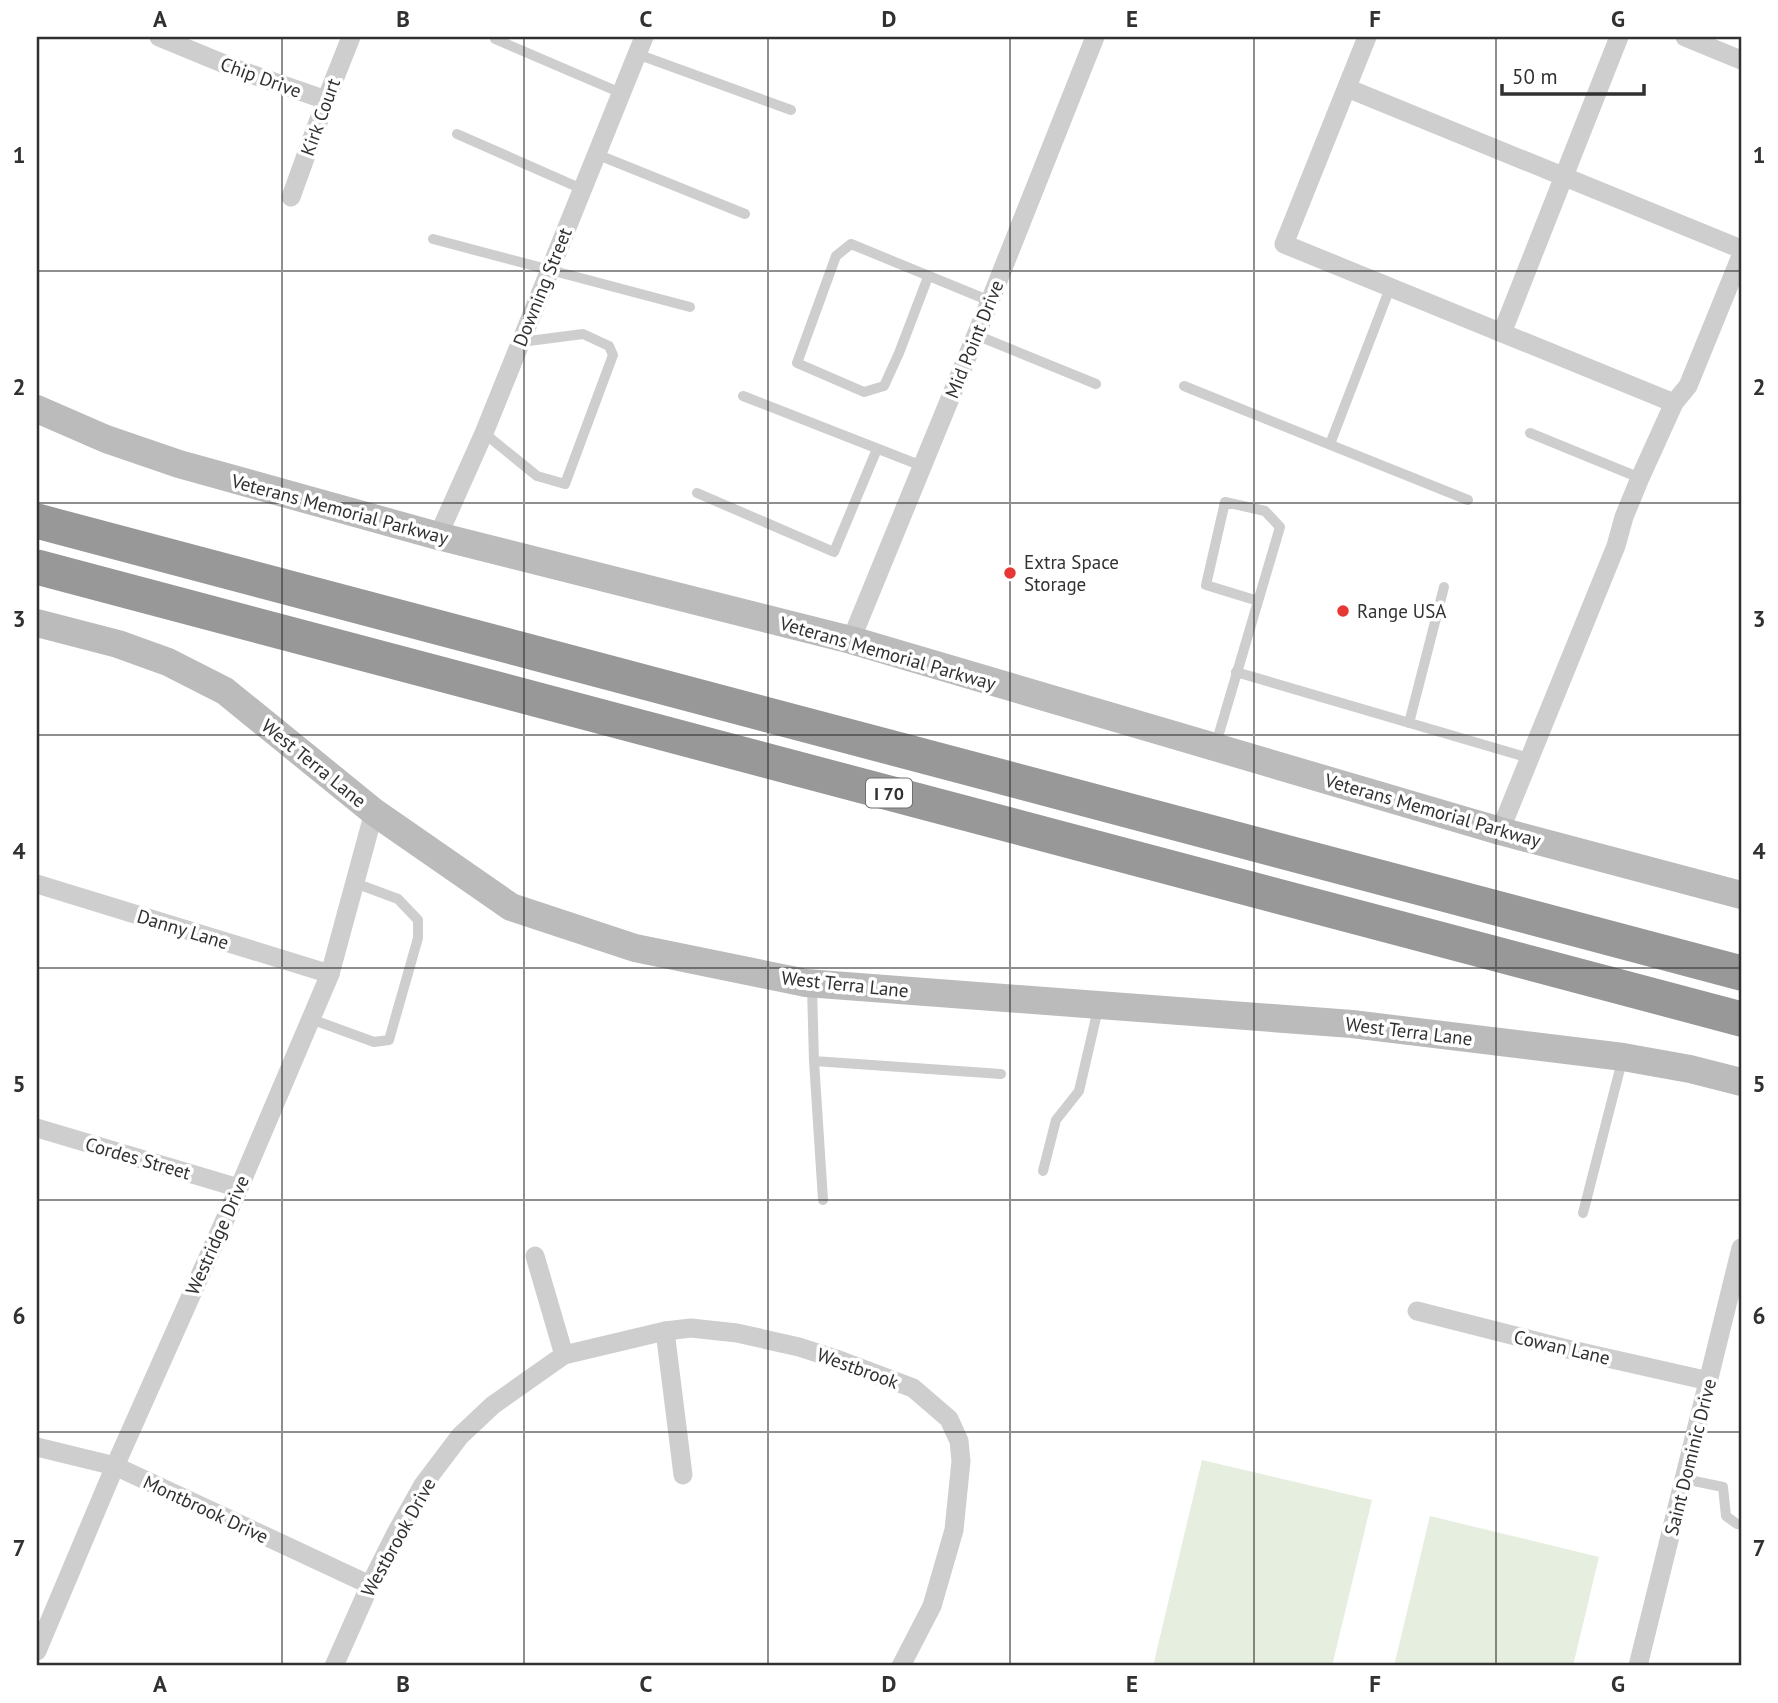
<svg xmlns="http://www.w3.org/2000/svg" width="1778" height="1703" viewBox="0 0 1778 1703" font-family="'PT Sans',sans-serif">
<rect width="100%" height="100%" fill="#fff"/>
<g fill="#e6eedf">
<path d="M 1202,1460 L 1372,1500 L 1332,1666 L 1153,1666 Z"/>
<path d="M 1430,1516 L 1599,1557 L 1573,1666 L 1394,1666 Z"/>
</g>
<g fill="none" stroke-linecap="round" stroke-linejoin="round">
<g stroke="#cecece" stroke-width="10">
<path d="M 495,39 L 621,93"/>
<path d="M 637,54 L 791,110"/>
<path d="M 457,134 L 582,189"/>
<path d="M 596,154 L 745,214"/>
<path d="M 433,239 L 690,307"/>
<path d="M 928,277 L 899,353 L 884,386 L 864,392 L 797,363 L 836,256 L 851,244 L 990,301"/>
<path d="M 976,335 L 1096,384"/>
<path d="M 1184,386 L 1468,500"/>
<path d="M 743,396 L 922,466"/>
<path d="M 484,433 L 537,476 L 565,484 L 613,355 L 609,346 L 583,334 L 521,342"/>
<path d="M 1530,433 L 1640,478"/>
<path d="M 1330,444 L 1390,288"/>
<path d="M 697,493 L 834,552 L 877,449"/>
<path d="M 1236,672 L 1529,758"/>
<path d="M 1409,723 L 1444,587"/>
<path d="M 1215,747 L 1280,527 L 1265,511 L 1225,502 L 1206,585 L 1258,601"/>
<path d="M 812,987 L 814,1061 L 1001,1074"/>
<path d="M 311,1019 L 374,1042 L 389,1040 L 418,938 L 418,920 L 398,899 L 355,883"/>
<path d="M 814,1061 L 823,1200"/>
<path d="M 1043,1171 L 1056,1120 L 1079,1091 L 1098,1009"/>
<path d="M 1583,1213 L 1622,1061"/>
<path d="M 1684,1479 L 1723,1487 L 1726,1516 L 1737,1524 L 1741,1525"/>
</g>
<g stroke="#cecece" stroke-width="19">
<path d="M 159,37 L 239,70 L 326,100"/>
<path d="M 1367,37 L 1284,244 L 1674,403"/>
<path d="M 1685,37 L 1741,60"/>
<path d="M 1347,88 L 1741,249"/>
<path d="M 291,197 L 326,100 L 351,37"/>
<path d="M 1502,333 L 1619,37"/>
<path d="M 438,536 L 484,433 L 644,37"/>
<path d="M 851,640 L 990,301 L 1095,37"/>
<path d="M 1500,831 L 1616,546 L 1624,517 L 1640,478 L 1674,403 L 1688,386 L 1741,256"/>
<path d="M 37,884 L 330,974"/>
<path d="M 37,1128 L 239,1188"/>
<path d="M 535,1256 L 564,1355"/>
<path d="M 1417,1311 L 1563,1348 L 1709,1381"/>
<path d="M 665,1331 L 683,1475"/>
<path d="M 37,1447 L 115,1466 L 370,1585"/>
<path d="M 37,1651 L 115,1466 L 239,1188 L 330,974 L 374,812"/>
<path d="M 334,1666 L 370,1585 L 396,1533 L 423,1485 L 460,1436 L 493,1405 L 564,1355 L 665,1331 L 691,1328 L 737,1333 L 799,1347 L 836,1359 L 913,1388 L 949,1419 L 959,1441 L 961,1461 L 954,1530 L 932,1606 L 901,1666"/>
<path d="M 1638,1666 L 1741,1248"/>
</g>
<g stroke="#bbb" stroke-width="28">
<path d="M 37,409 L 106,439 L 179,464 L 438,536 L 851,640 L 1500,831 L 1741,895"/>
<path d="M 37,623 L 118,644 L 168,662 L 225,691 L 374,812 L 511,907 L 635,948 L 806,983 L 1352,1024 L 1623,1057 L 1690,1069 L 1741,1082"/>
</g>
<g stroke="#989898" stroke-width="35">
<path d="M 37,521 L 1741,973"/>
<path d="M 37,567 L 1741,1019"/>
</g>
</g>
<path fill="none" stroke="#313131" stroke-width="2" stroke-opacity="0.55" d="M 282,37 L 282,1666M 524,37 L 524,1666M 768,37 L 768,1666M 1010,37 L 1010,1666M 1254,37 L 1254,1666M 1496,37 L 1496,1666M 37,271 L 1741,271M 37,503 L 1741,503M 37,735 L 1741,735M 37,968 L 1741,968M 37,1200 L 1741,1200M 37,1432 L 1741,1432"/>
<g fill="#e63735" stroke="#fff" stroke-width="2.5">
<circle cx="1010" cy="573" r="7"/>
<circle cx="1343" cy="611" r="7"/>
</g>
<g text-anchor="middle" dominant-baseline="central" stroke-width="7" stroke-linejoin="round" paint-order="stroke">
<rect fill="#fff" stroke="#6f6f6f" stroke-width="2" x="866" y="778.5" width="46" height="29" rx="5"/>
<g font-size="18" font-weight="bold" fill="#313131">
<text x="889" y="793">I 70</text>
</g>
<g font-size="19" fill="#313131" stroke="#fff">
<text transform="translate(261 77) rotate(20)">Chip Drive</text>
<text transform="translate(320 117) rotate(-70)">Kirk Court</text>
<text transform="translate(542 287) rotate(-68)">Downing Street</text>
<text transform="translate(974 339) rotate(-68)">Mid Point Drive</text>
<text transform="translate(340 509) rotate(15)">Veterans Memorial Parkway</text>
<text transform="translate(888 653) rotate(16)">Veterans Memorial Parkway</text>
<text transform="translate(314 763) rotate(39)">West Terra Lane</text>
<text transform="translate(1433 810) rotate(16)">Veterans Memorial Parkway</text>
<text transform="translate(183 929) rotate(17)">Danny Lane</text>
<text transform="translate(845 984) rotate(6)">West Terra Lane</text>
<text transform="translate(1409 1031) rotate(7)">West Terra Lane</text>
<text transform="translate(138 1158) rotate(16)">Cordes Street</text>
<text transform="translate(217 1235) rotate(-66)">Westridge Drive</text>
<text transform="translate(1562 1347) rotate(13)">Cowan Lane</text>
<text transform="translate(858 1368) rotate(20)">Westbrook</text>
<text transform="translate(1690 1457) rotate(-76)">Saint Dominic Drive</text>
<text transform="translate(206 1509) rotate(25)">Montbrook Drive</text>
<text transform="translate(398 1537) rotate(-61)">Westbrook Drive</text>
</g>
<g font-size="19" fill="#313131" stroke="#fff" text-anchor="start">
<text x="1024" y="562">Extra Space<tspan x="1024" dy="22">Storage</tspan></text>
<text x="1357" y="611">Range USA</text>
</g>
</g>
<rect width="1778" height="1703" fill="none" stroke="#ffffff" stroke-width="77"/>
<path d="M1502 84v10h142v-10" fill="none" stroke="#313131" stroke-width="3.5"/>
<text x="1512" y="84" font-size="21" fill="#313131" stroke="#ffffff" stroke-width="5" paint-order="stroke">50 m</text>
<rect x="38" y="38" width="1702" height="1626" fill="none" stroke="#313131" stroke-width="2.5"/>
<g font-size="23" text-anchor="middle" font-weight="bold" fill="#313131">
<text x="160" y="27">A</text>
<text x="403" y="27">B</text>
<text x="646" y="27">C</text>
<text x="889" y="27">D</text>
<text x="1132" y="27">E</text>
<text x="1375" y="27">F</text>
<text x="1618" y="27">G</text>
<text x="19" y="163">1</text>
<text x="1759" y="163">1</text>
<text x="19" y="395">2</text>
<text x="1759" y="395">2</text>
<text x="19" y="627">3</text>
<text x="1759" y="627">3</text>
<text x="19" y="859">4</text>
<text x="1759" y="859">4</text>
<text x="19" y="1092">5</text>
<text x="1759" y="1092">5</text>
<text x="19" y="1324">6</text>
<text x="1759" y="1324">6</text>
<text x="19" y="1556">7</text>
<text x="1759" y="1556">7</text>
<text x="160" y="1692">A</text>
<text x="403" y="1692">B</text>
<text x="646" y="1692">C</text>
<text x="889" y="1692">D</text>
<text x="1132" y="1692">E</text>
<text x="1375" y="1692">F</text>
<text x="1618" y="1692">G</text>
</g>
</svg>
